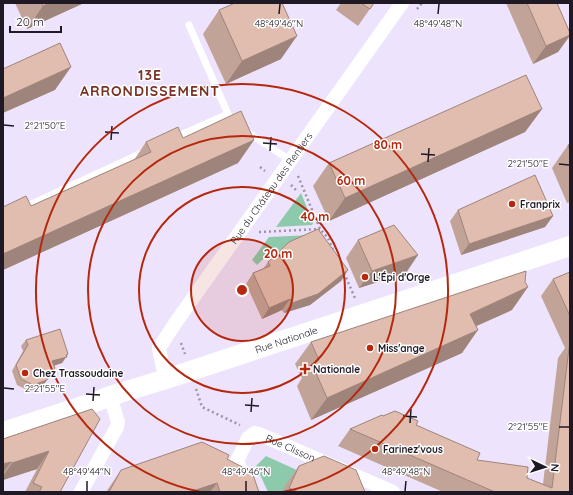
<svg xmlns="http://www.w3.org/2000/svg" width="573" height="495" viewBox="0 0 573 495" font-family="Quicksand,sans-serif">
<rect width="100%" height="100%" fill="#eee3fd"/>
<g fill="#8dcaab">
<path d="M 301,193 L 313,223 L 312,225 L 276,227 Z"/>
<path d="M 311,235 L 282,253 L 276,247 L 257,265 L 252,260 L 269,237 Z"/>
<path d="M 266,456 L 310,476 L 282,492 L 268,492 L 256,466 Z"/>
</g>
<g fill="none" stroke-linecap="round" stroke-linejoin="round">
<g stroke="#9c93a8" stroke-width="2.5" stroke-dasharray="2 3" stroke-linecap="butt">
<path d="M 417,9 L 422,3"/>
<path d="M 260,167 L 265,171"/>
<path d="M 298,176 L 320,229 L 328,238 L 334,252"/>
<path d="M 291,185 L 296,190"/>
<path d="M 259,232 L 320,229"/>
<path d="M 344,273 L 355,298"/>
<path d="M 181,343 L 185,354"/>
<path d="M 196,389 L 202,407 L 240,425"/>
</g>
<g stroke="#fff" stroke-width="7">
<path d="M 244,129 L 250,134 L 290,160"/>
<path d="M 174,138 L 228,114 L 189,25"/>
<path d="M 23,208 L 144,152"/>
</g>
<g stroke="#fff" stroke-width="14">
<path id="s1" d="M 166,379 L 161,359 L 159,348 L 176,322 L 402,3"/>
<path d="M 81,492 L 117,427 L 118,422 L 110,396"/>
<path id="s2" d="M 252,492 L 237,461 L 248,438 L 255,433 L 259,434 L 393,492"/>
</g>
<path stroke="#fff" stroke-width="20" id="s3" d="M 3,432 L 98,401 L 110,396 L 166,379 L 570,246"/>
</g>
<g fill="#c2a397">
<path d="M 15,3 L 84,3 L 27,29 Z"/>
<path d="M 341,3 L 374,3 L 358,26 L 336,10 Z"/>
<path d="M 506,3 L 557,3 L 570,33 L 570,36 L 558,52 L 533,64 Z"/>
<path d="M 219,10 L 281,59 L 226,84 L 203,34 Z"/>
<path d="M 542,109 L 525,132 L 329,221 L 313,186 L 329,163 Z"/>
<path d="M 183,138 L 254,140 L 238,163 L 3,270 L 3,207 L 31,206 L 134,160 L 146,142 Z"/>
<path d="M 570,144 L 570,202 L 567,203 L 552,168 L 568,145 Z"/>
<path d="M 458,210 L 553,216 L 545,227 L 461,255 L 450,221 Z"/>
<path d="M 358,240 L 406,273 L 359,288 L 346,258 Z"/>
<path d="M 268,262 L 348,270 L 341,281 L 310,305 L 284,313 L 282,310 L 262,319 L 246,284 L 253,273 L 263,269 Z"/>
<path d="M 570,272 L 570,492 L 443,492 L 338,446 L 350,429 L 383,416 L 416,425 L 477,460 L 527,478 L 543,484 L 558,358 L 565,348 L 541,296 L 553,279 Z"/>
<path d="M 512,310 L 476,326 L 462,353 L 311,420 L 297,386 L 302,378 L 295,364 L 311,342 Z"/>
<path d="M 26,340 L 68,354 L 62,363 L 54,366 L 43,386 L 29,391 L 17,385 L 12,371 L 23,351 L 21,346 Z"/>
<path d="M 92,409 L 60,492 L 25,492 L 37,469 L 3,480 L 3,439 Z"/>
<path d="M 227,459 L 259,492 L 106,492 L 121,470 Z"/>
<path d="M 299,466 L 365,492 L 282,492 L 285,486 Z"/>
</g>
<g fill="#9e847b">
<path d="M 49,3 L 84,3 L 27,29 L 43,6 Z"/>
<path d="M 570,35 L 558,52 L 533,64 L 546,46 Z"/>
<path d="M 297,36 L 281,59 L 226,84 L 242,61 Z"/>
<path d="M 71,67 L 55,90 L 3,113 L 3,98 Z"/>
<path d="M 542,109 L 525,132 L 329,221 L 345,198 Z"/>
<path d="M 254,140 L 238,163 L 3,270 L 3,254 Z"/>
<path d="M 553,216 L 545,227 L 461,255 L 469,244 Z"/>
<path d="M 418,255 L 406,273 L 359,288 L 372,271 Z"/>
<path d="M 348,270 L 341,281 L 310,305 L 284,313 L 292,303 Z"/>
<path d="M 528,287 L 512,310 L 454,336 L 470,314 Z"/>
<path d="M 290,299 L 282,310 L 262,319 L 269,308 Z"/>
<path d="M 478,330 L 462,353 L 311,420 L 327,398 Z"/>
<path d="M 68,354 L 62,363 L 48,367 L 52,361 Z"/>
<path d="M 47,380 L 43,386 L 29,391 L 33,385 Z"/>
<path d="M 49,451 L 37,469 L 3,480 L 3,476 L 12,463 Z"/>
<path d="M 11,462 L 3,473 L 3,464 Z"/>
<path d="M 217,483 L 210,492 L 190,492 Z"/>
</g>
<g fill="#e1bdb0" stroke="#9e847b">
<path d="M 42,3 L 49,3 L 43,6 Z"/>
<path d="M 235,3 L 282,3 L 297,36 L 242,61 L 219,10 Z"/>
<path d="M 361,3 L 374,3 L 370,9 Z"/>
<path d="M 527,3 L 557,3 L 570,33 L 570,35 L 546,46 Z"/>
<path d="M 60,43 L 71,67 L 3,98 L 3,69 Z"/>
<path d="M 526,75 L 542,109 L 345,198 L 329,163 Z"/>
<path d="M 241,111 L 254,140 L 3,254 L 3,207 L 26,196 L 31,206 L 151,152 L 146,142 L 178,127 L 183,138 Z"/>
<path d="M 570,144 L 570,151 L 568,145 Z"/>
<path d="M 535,175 L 553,216 L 469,244 L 458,210 Z"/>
<path d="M 394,225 L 418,255 L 372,271 L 358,240 Z"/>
<path d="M 318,229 L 348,270 L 318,294 L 292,303 L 290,299 L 269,308 L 253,273 L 270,266 L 268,262 L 289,242 Z"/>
<path d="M 526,271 L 525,282 L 528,287 L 470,314 L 478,330 L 327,398 L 312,364 L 319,360 L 311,342 Z"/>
<path d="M 570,272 L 570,316 L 553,279 Z"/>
<path d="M 60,329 L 68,354 L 66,355 L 67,357 L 52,361 L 55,368 L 47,380 L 33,385 L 21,379 L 16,365 L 28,345 L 26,340 Z"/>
<path d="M 570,340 L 570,492 L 495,492 L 350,429 L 382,415 L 383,416 L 395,411 L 418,421 L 416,425 L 480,453 L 477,460 L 528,467 L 527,478 L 552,488 Z"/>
<path d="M 92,409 L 100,419 L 60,492 L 39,492 L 42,487 L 33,483 L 49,451 L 12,463 L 11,462 L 3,464 L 3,439 Z"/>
<path d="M 202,442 L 229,455 L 227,459 L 252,472 L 259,492 L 220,492 L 217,483 L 190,492 L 109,492 L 121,470 Z"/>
<path d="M 324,456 L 356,470 L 365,492 L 298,492 L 289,488 L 299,466 Z"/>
</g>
<path fill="none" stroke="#1f1925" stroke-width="1.5" d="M 279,14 L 280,4M 438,14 L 439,4M 4,125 L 14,126M 105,132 L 119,133M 111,140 L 112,126M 263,143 L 277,144M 270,151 L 271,137M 421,154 L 435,155M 428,162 L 429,148M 559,164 L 569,165M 4,388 L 14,389M 86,394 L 100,395M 93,401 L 94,387M 245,405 L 259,406M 251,412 L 252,398M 403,416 L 417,417M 410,423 L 411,409M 559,427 L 569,427M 87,491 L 87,481M 246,491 L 246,481M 405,491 L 406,481"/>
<circle cx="242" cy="290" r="51" fill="#b5280e" fill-opacity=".12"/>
<g fill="none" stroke="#b5280e" stroke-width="2">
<circle cx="242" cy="290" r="51"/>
<circle cx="242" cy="290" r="103"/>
<circle cx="242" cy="290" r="154"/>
<path d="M201 492A206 206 0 1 1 283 492"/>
</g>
<g fill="#b5280e" stroke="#fff" stroke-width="1.5">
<circle cx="512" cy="204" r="4"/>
<circle cx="365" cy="277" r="4"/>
<circle cx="370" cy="348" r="4"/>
<path d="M303 363h4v4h4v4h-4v4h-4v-4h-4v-4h4z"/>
<circle cx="25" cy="373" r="4"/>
<circle cx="375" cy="449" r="4"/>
</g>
<g text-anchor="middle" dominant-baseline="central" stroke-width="3" stroke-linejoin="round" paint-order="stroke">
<g font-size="10" fill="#1f1925" stroke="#fff">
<text stroke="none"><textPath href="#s1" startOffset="227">Rue du Château des Rentiers</textPath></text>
<text stroke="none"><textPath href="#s3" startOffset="298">Rue Nationale</textPath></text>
<text stroke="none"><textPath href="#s2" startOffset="107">Rue Clisson</textPath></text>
</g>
<g font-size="10" font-weight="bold" fill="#1f1925" stroke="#fff" text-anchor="start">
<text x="520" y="204">Franprix</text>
<text x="373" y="277">L'Épi d'Orge</text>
<text x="378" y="348">Miss'ange</text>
<text x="313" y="369">Nationale</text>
<text x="33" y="373">Chez Trassoudaine</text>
<text x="383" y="449">Farinez'vous</text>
</g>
<g font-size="14" font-weight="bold" letter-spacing="1" fill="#783226" stroke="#fff">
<text x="150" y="75">13E<tspan x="150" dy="16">ARRONDISSEMENT</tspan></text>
</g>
</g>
<g font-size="10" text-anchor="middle" fill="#1f1925" stroke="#fff" stroke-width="3" stroke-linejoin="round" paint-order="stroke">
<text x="279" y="27">48°49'46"N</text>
<text x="438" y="27">48°49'48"N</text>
<text x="45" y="129">2°21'50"E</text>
<text x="528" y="167">2°21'50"E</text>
<text x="45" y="392">2°21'55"E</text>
<text x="528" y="430">2°21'55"E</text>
<text x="87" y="475">48°49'44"N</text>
<text x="246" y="475">48°49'46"N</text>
<text x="406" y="475">48°49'48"N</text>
</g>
<circle cx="242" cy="290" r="6" fill="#b5280e" stroke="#fff" stroke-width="2"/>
<g font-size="12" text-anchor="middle" font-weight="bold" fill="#b5280e" stroke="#fff" stroke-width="3" stroke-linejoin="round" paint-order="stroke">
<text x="388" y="149">80 m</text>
<text x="351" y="185">60 m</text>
<text x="315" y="221">40 m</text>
<text x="278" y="258">20 m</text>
</g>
<rect width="573" height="495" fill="none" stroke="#1f1925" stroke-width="8"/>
<g transform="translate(545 467) rotate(94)" stroke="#ffffff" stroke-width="3" paint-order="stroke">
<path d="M0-3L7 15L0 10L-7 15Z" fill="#1f1925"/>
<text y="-6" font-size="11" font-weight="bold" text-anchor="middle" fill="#1f1925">N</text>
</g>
<path d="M10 26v6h51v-6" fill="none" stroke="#1f1925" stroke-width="2"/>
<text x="16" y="26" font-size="12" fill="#1f1925" stroke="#ffffff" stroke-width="3" paint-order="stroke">20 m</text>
</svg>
